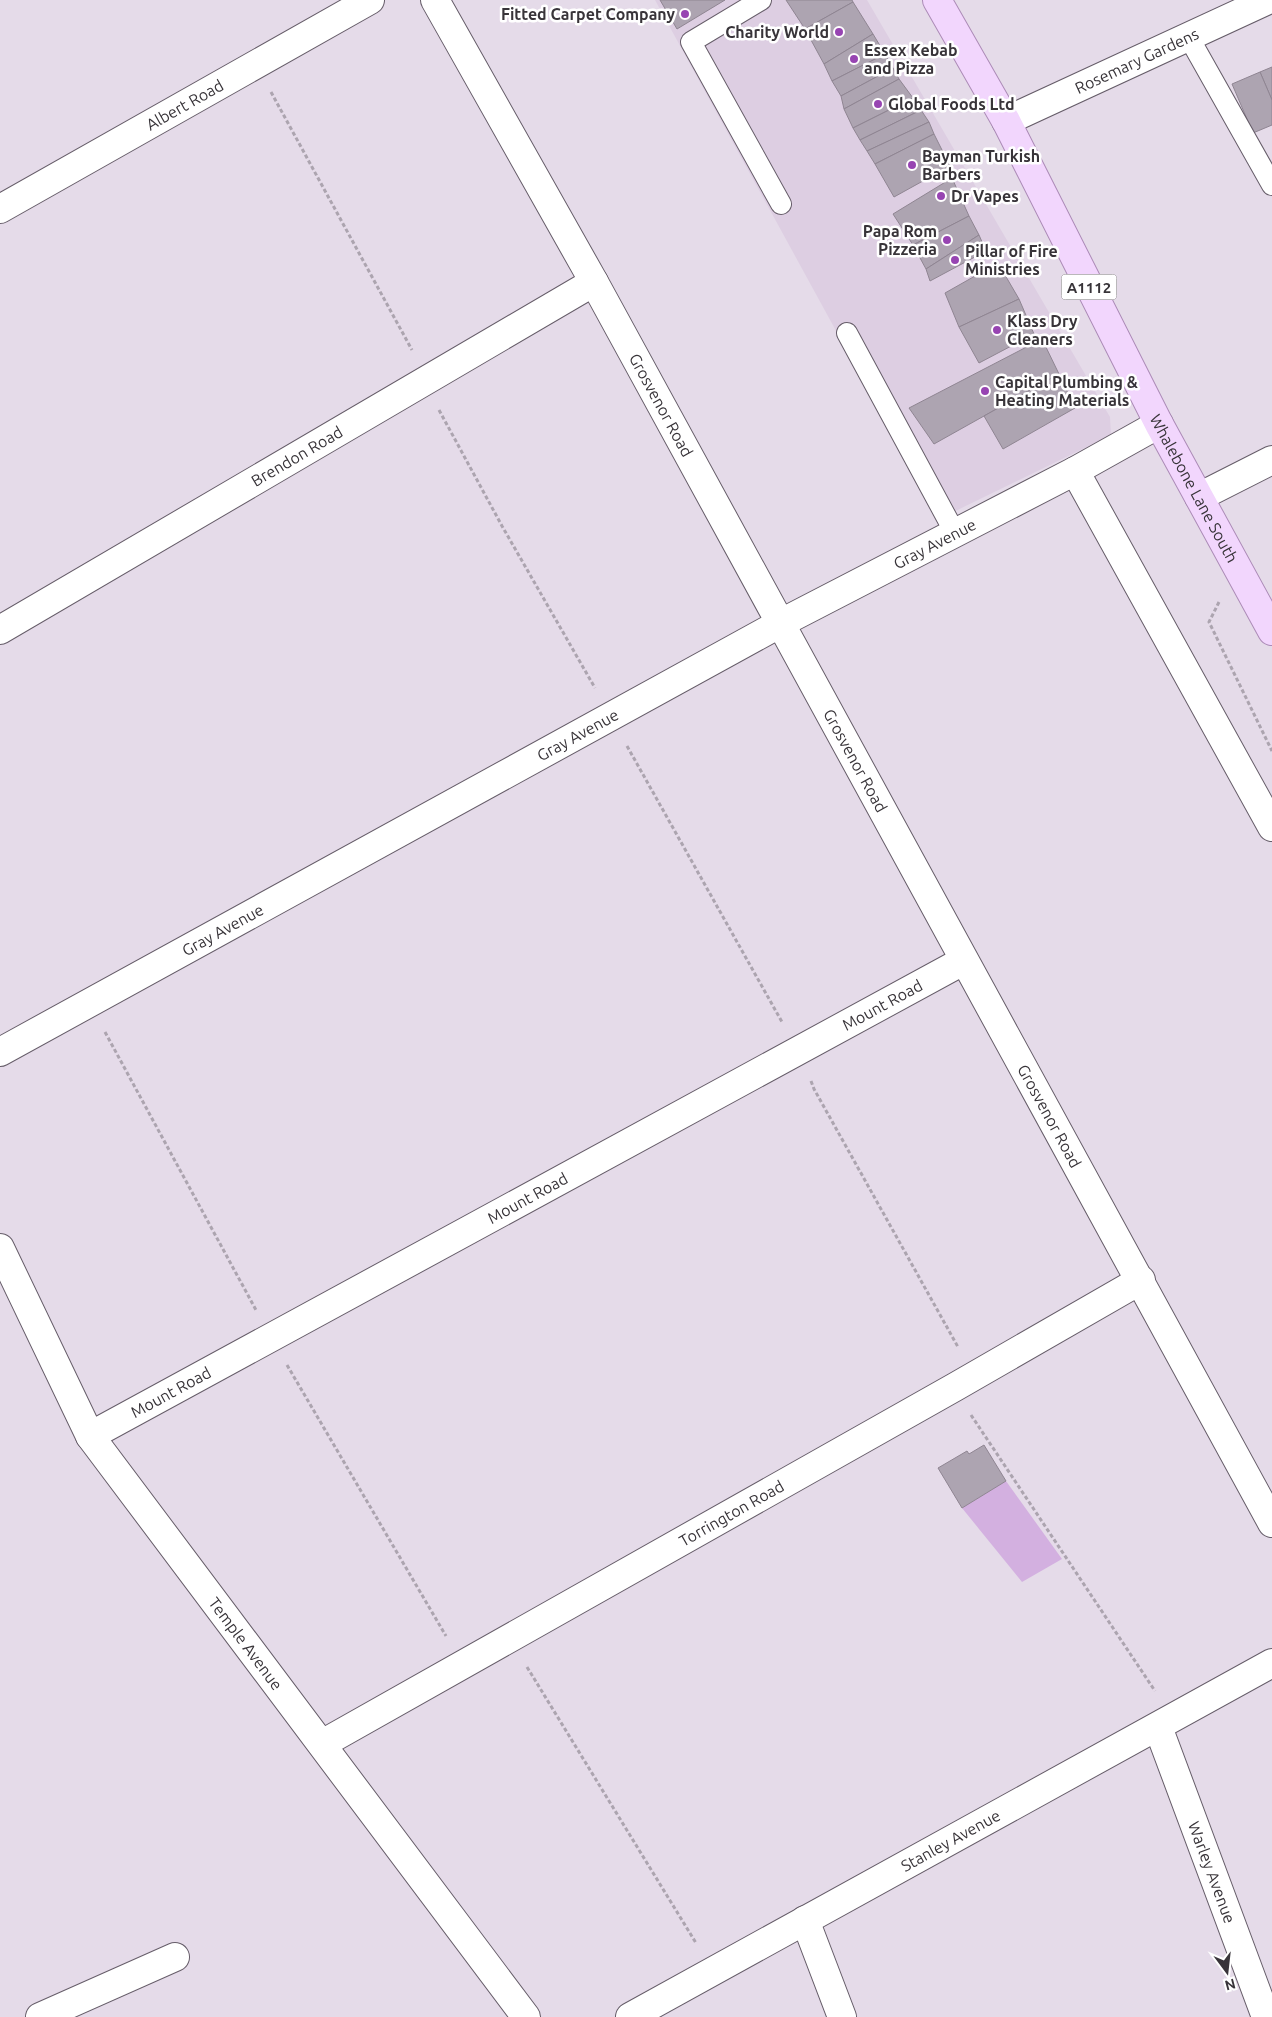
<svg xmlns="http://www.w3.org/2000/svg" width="1272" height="2017" viewBox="0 0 1272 2017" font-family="Ubuntu,sans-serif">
<rect width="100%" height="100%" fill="#e5dbe9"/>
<path fill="#ddcee2" d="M 655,0 L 867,0 L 1110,417 L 1111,435 L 939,519 Z"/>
<path fill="#d3b0e0" d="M 1006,1481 L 1062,1559 L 1022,1582 L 962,1508 Z"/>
<g fill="#ada4b1" stroke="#8f8592">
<path d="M 660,0 L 725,0 L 677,29 Z"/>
<path d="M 786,0 L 852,0 L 853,2 L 805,29 Z"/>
<path d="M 853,2 L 873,34 L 824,64 L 805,29 Z"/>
<path d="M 873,34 L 885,54 L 832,81 L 824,64 Z"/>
<path d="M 885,54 L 893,68 L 841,96 L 832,81 Z"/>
<path d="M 1272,67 L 1272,100 L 1260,72 Z"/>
<path d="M 893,68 L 899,79 L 844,109 L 841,96 Z"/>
<path d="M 1260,72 L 1272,100 L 1272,125 L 1253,133 L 1232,84 Z"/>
<path d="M 899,79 L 913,98 L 853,128 L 844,109 Z"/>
<path d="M 913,98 L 921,110 L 860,140 L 853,128 Z"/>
<path d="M 921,110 L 929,122 L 867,151 L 860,140 Z"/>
<path d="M 929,122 L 934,134 L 875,164 L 867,151 Z"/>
<path d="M 934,134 L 950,166 L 894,197 L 875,164 Z"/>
<path d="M 952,178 L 969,216 L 913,245 L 893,214 Z"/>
<path d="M 969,216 L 979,235 L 926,269 L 913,245 Z"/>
<path d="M 979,235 L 986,251 L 930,281 L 926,269 Z"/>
<path d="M 998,263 L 1019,299 L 959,327 L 945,293 Z"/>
<path d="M 1019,299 L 1034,334 L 979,363 L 959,327 Z"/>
<path d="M 1042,339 L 1059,374 L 934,444 L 909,408 Z"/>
<path d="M 1059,374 L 1075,408 L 1003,449 L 984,416 Z"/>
<path d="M 984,1445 L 1006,1481 L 962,1508 L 938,1468 L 967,1451 L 969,1454 Z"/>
</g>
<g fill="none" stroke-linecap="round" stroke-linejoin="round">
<g stroke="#665d69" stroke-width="22">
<g id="service">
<path d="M 761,0 L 691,42 L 781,204"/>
<path d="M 1188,36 L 1272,185"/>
<path d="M 847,333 L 955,533"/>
</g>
</g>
<g stroke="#665d69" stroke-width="30">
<g id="minor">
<path id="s1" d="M 435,0 L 594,282 L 1272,1523"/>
<path id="s2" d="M 1006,121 L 1268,0"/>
<path id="s3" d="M 0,209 L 370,0"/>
<path d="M 1075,471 L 1272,827"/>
<path d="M 1199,497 L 1272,460"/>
<path id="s4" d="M 0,630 L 594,282"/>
<path id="s5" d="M 0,1052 L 781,623 L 1075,471 L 1159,424"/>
<path id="s6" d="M 0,1248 L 90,1436 L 526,2017"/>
<path id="s7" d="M 90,1436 L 963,961"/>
<path id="s8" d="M 1158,1727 L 1266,2017"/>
<path id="s9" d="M 322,1744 L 955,1387 L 1141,1280"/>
<path d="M 805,1920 L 842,2017"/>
<path d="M 40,2017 L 175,1957"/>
<path id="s10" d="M 630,2017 L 1272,1663"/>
</g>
</g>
<g stroke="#ac8bb7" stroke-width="30">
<g id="primary">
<path id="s11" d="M 937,0 L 1006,121 L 1159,424 L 1272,631"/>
</g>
</g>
<g stroke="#aca4af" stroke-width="3" stroke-dasharray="4 2.5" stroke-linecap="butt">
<path d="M 271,92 L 412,350"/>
<path d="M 439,410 L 502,526 L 595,688"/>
<path d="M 1219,602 L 1209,622 L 1272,751"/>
<path d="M 627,746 L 782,1022"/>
<path d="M 105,1032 L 256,1310"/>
<path d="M 811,1081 L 814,1089 L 958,1347"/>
<path d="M 287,1365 L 446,1636"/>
<path d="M 971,1415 L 1155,1691"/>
<path d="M 527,1667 L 696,1943"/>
</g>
<use href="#service" stroke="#fff" stroke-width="20"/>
<use href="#minor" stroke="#fff" stroke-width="28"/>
<use href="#primary" stroke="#f2d6fd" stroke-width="28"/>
</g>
<g fill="#9744b2" stroke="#fff" stroke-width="2">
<circle cx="685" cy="14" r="5"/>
<circle cx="839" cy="32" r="5"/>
<circle cx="854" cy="59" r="5"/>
<circle cx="878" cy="104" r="5"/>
<circle cx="912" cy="165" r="5"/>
<circle cx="941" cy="196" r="5"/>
<circle cx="947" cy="240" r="5"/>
<circle cx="955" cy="260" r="5"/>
<circle cx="997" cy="330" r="5"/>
<circle cx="985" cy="391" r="5"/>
</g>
<g text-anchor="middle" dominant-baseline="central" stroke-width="5" stroke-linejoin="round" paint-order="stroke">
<rect fill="#fff" stroke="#747174" stroke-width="1" x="1061.5" y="274.5" width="55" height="25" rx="4"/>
<g font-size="15" font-weight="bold" fill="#383439">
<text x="1089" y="287">A1112</text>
</g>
<g font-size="16" font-weight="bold" fill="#383439" stroke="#fff" text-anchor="start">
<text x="675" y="14" text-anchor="end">Fitted Carpet Company</text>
<text x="829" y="32" text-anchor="end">Charity World</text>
<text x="864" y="50">Essex Kebab<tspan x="864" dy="18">and Pizza</tspan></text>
<text x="888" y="104">Global Foods Ltd</text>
<text x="922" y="156">Bayman Turkish<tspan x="922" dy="18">Barbers</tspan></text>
<text x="951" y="196">Dr Vapes</text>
<text x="937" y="231" text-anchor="end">Papa Rom<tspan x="937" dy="18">Pizzeria</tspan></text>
<text x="965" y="251">Pillar of Fire<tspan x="965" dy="18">Ministries</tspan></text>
<text x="1007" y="321">Klass Dry<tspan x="1007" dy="18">Cleaners</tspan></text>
<text x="995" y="382">Capital Plumbing &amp;<tspan x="995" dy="18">Heating Materials</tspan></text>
</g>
<g font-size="16" fill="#383439" stroke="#fff">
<text stroke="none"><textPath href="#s2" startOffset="144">Rosemary Gardens</textPath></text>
<text stroke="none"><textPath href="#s3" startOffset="212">Albert Road</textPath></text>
<text stroke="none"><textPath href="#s1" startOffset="464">Grosvenor Road</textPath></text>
<text stroke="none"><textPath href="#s4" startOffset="344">Brendon Road</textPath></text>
<text stroke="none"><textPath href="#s11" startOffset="552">Whalebone Lane South</textPath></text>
<text stroke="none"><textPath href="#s5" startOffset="1064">Gray Avenue</textPath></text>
<text stroke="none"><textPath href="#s5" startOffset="659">Gray Avenue</textPath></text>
<text stroke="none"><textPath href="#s1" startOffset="869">Grosvenor Road</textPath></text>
<text stroke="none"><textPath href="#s5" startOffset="254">Gray Avenue</textPath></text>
<text stroke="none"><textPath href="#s7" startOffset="902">Mount Road</textPath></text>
<text stroke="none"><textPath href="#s1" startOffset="1274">Grosvenor Road</textPath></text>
<text stroke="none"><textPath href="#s7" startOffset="498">Mount Road</textPath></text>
<text stroke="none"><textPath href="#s7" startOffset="92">Mount Road</textPath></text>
<text stroke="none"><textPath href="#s9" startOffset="470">Torrington Road</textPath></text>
<text stroke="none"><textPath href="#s6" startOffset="468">Temple Avenue</textPath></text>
<text stroke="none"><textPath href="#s10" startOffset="366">Stanley Avenue</textPath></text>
<text stroke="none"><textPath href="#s8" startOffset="155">Warley Avenue</textPath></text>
</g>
</g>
<g transform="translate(1227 1972) rotate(165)" stroke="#ffffff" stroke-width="4" paint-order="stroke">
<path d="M0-4L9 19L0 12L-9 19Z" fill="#383439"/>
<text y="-8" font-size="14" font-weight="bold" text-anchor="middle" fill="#383439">N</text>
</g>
</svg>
